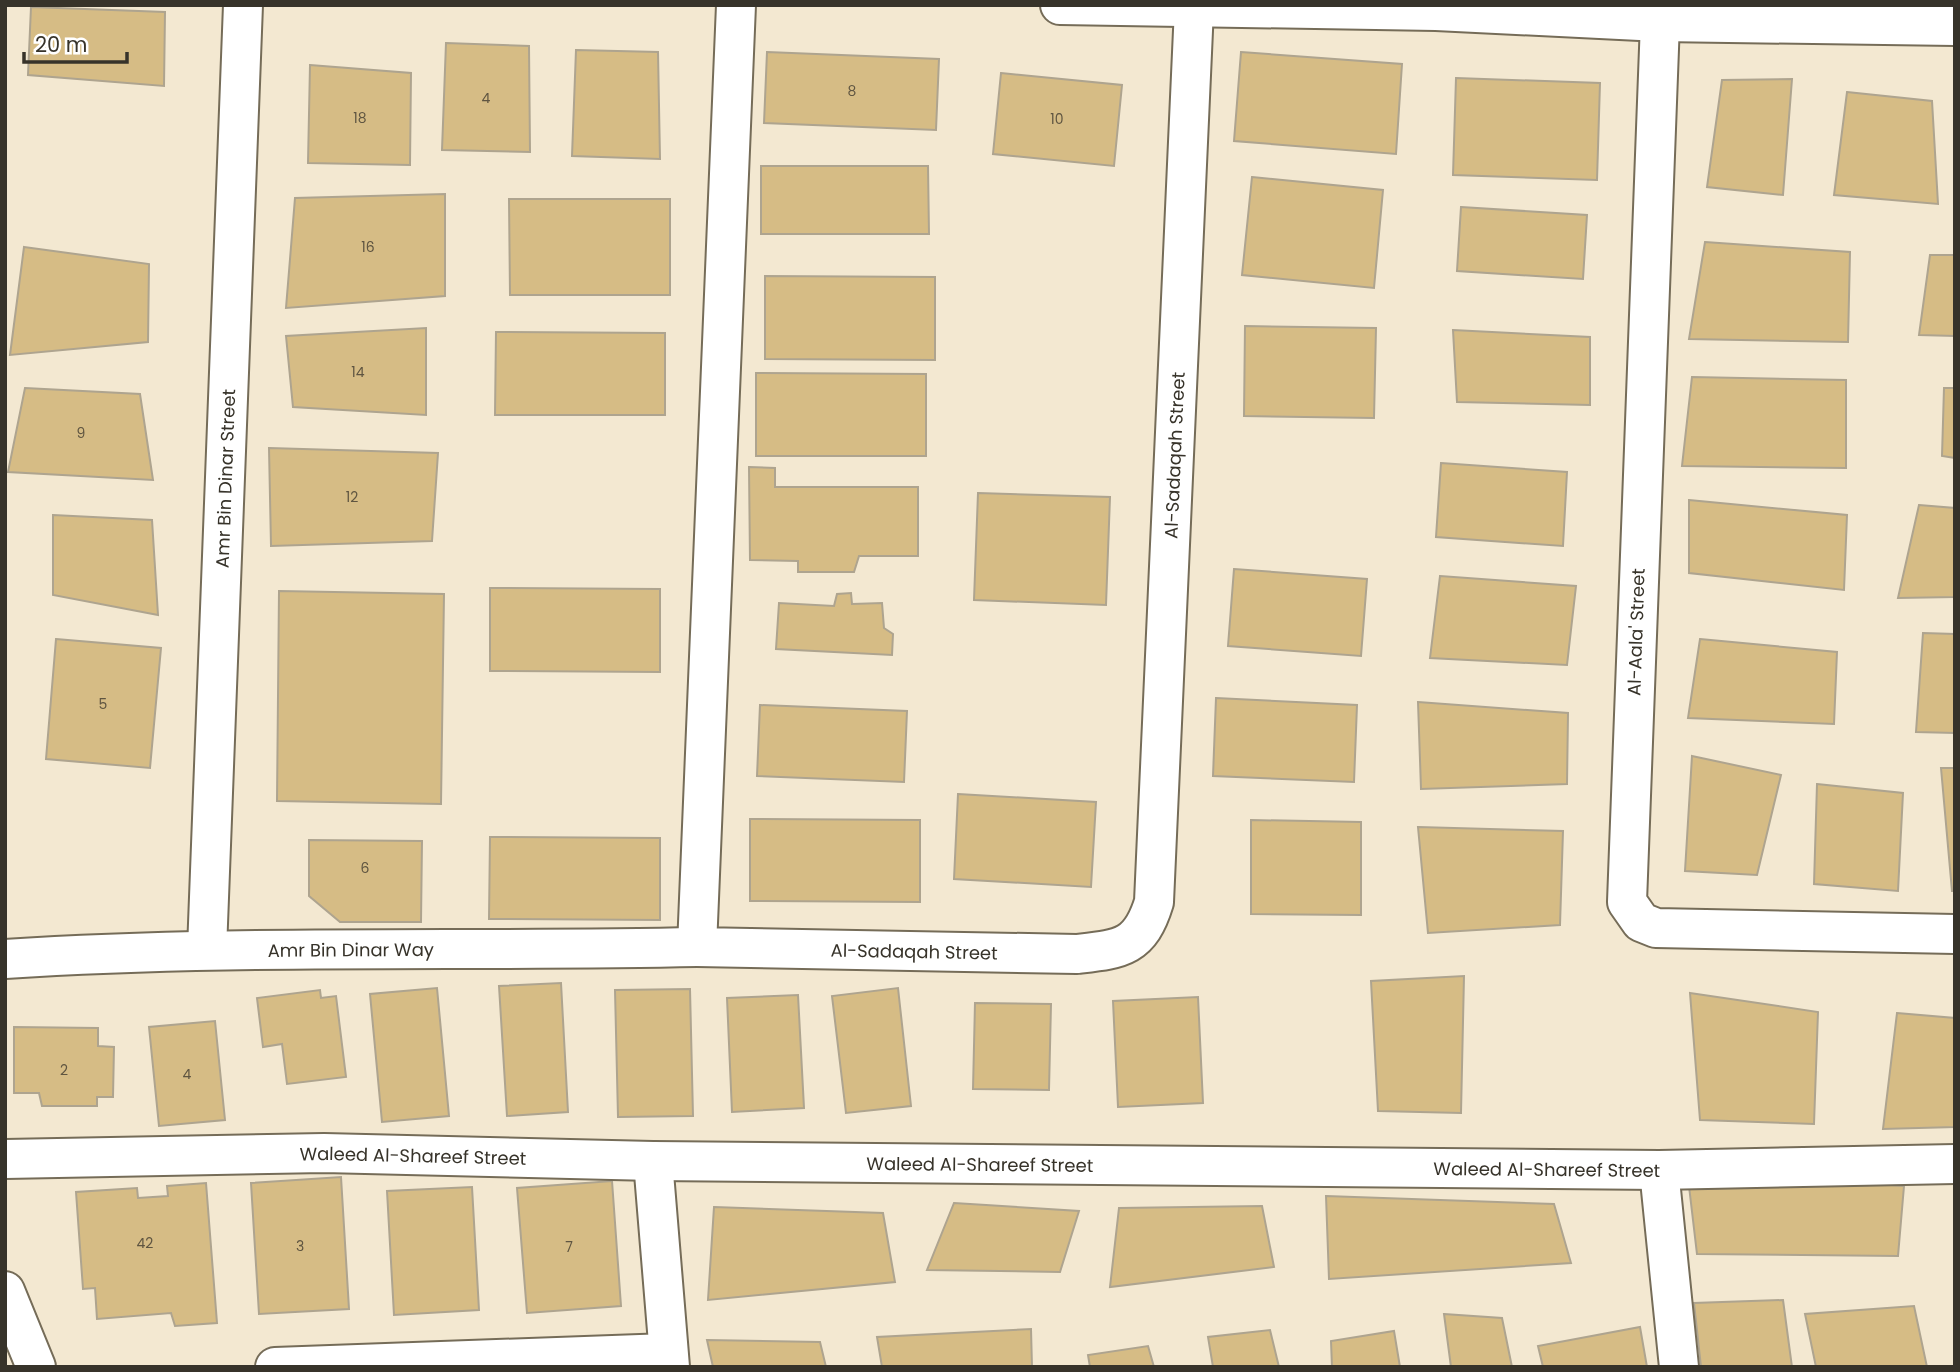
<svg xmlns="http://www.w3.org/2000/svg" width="1960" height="1372" viewBox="0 0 1960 1372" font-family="Poppins,sans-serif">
<rect width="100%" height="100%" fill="#f3e8d1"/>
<g fill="#d6bc85" stroke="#aea48f" stroke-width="2">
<path d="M 31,7 L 165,12 L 164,86 L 28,75 Z"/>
<path d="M 446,43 L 529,46 L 530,152 L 442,150 Z"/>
<path d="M 576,50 L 658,52 L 660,159 L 572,156 Z"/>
<path d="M 767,52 L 939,59 L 936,130 L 764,123 Z"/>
<path d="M 1241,52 L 1402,64 L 1396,154 L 1234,141 Z"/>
<path d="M 310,65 L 411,73 L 410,165 L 308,163 Z"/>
<path d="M 1001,73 L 1122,85 L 1114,166 L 993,154 Z"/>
<path d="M 1456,78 L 1600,83 L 1597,180 L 1453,175 Z"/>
<path d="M 1792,79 L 1783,195 L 1707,187 L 1722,80 Z"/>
<path d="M 1847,92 L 1932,101 L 1938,204 L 1834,195 Z"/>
<path d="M 761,166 L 928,166 L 929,234 L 761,234 Z"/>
<path d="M 1252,177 L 1383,190 L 1374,288 L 1242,275 Z"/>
<path d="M 445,194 L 445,296 L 286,308 L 295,198 Z"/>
<path d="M 509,199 L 670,199 L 670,295 L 510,295 Z"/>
<path d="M 1461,207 L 1587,215 L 1583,279 L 1457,271 Z"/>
<path d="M 1705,242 L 1850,252 L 1848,342 L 1689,339 Z"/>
<path d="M 24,247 L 149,264 L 148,342 L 10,355 Z"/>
<path d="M 1930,255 L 1955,255 L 1955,336 L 1919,335 Z"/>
<path d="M 765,276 L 935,277 L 935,360 L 765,359 Z"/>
<path d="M 1245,326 L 1376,328 L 1374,418 L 1244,416 Z"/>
<path d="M 426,328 L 426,415 L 293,407 L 286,336 Z"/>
<path d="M 1453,330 L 1590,337 L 1590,405 L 1457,402 Z"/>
<path d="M 496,332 L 665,333 L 665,415 L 495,415 Z"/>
<path d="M 756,373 L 926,374 L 926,456 L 756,456 Z"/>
<path d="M 1692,377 L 1846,380 L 1846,468 L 1682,466 Z"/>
<path d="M 25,388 L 140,394 L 153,480 L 8,472 Z"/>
<path d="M 1944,388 L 1955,388 L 1955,458 L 1942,456 Z"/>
<path d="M 269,448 L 438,453 L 432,541 L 271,546 Z"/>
<path d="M 1441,463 L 1567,472 L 1563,546 L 1436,537 Z"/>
<path d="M 749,467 L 775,468 L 775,487 L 918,487 L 918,556 L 859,556 L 854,572 L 798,572 L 798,561 L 750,560 Z"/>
<path d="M 978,493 L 1110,497 L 1106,605 L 974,600 Z"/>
<path d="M 1689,500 L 1847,515 L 1844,590 L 1689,573 Z"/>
<path d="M 1919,505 L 1955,508 L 1955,597 L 1898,598 Z"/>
<path d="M 53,515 L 152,520 L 158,615 L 53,595 Z"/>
<path d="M 1234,569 L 1367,579 L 1361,656 L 1228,646 Z"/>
<path d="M 1440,576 L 1576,586 L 1567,665 L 1430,658 Z"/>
<path d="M 490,588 L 660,589 L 660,672 L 490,671 Z"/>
<path d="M 279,591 L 444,594 L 441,804 L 277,801 Z"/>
<path d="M 851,593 L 852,604 L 882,603 L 884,628 L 893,634 L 892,655 L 776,649 L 779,603 L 834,606 L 837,594 Z"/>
<path d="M 1923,633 L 1955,634 L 1955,733 L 1916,732 Z"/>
<path d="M 56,639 L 161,648 L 150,768 L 46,759 Z"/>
<path d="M 1700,639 L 1837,652 L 1834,724 L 1688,718 Z"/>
<path d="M 1216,698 L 1357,705 L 1354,782 L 1213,776 Z"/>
<path d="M 1418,702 L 1568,713 L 1567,784 L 1421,789 Z"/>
<path d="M 760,705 L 907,711 L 904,782 L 757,776 Z"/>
<path d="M 1692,756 L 1781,775 L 1757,875 L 1685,871 Z"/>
<path d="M 1941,768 L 1955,768 L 1955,891 L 1952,891 Z"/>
<path d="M 1817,784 L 1903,793 L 1898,891 L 1814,884 Z"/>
<path d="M 958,794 L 1096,802 L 1091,887 L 954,879 Z"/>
<path d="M 750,819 L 920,820 L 920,902 L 750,901 Z"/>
<path d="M 1251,820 L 1361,822 L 1361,915 L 1251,914 Z"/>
<path d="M 1418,827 L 1563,831 L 1560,925 L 1428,933 Z"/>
<path d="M 490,837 L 660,838 L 660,920 L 489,919 Z"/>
<path d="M 309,840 L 422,841 L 421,922 L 340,922 L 309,896 Z"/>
<path d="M 1464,976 L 1461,1113 L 1378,1111 L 1371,981 Z"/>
<path d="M 561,983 L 568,1112 L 507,1116 L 499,986 Z"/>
<path d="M 437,988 L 449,1116 L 382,1122 L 370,994 Z"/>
<path d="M 898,988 L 911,1106 L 846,1113 L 832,996 Z"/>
<path d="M 690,989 L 693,1116 L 618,1117 L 615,990 Z"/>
<path d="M 320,990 L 321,998 L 336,996 L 346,1077 L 287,1084 L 282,1044 L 263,1047 L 257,998 Z"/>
<path d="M 1690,993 L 1818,1012 L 1814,1124 L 1700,1120 Z"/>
<path d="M 798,995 L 804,1108 L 732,1112 L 727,998 Z"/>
<path d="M 1198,997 L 1203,1103 L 1118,1107 L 1113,1001 Z"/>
<path d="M 975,1003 L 1051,1004 L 1049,1090 L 973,1089 Z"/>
<path d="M 1897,1013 L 1955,1018 L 1955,1127 L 1883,1129 Z"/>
<path d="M 215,1021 L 225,1120 L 159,1126 L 149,1027 Z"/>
<path d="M 14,1027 L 98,1028 L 98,1046 L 114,1047 L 113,1097 L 97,1097 L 97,1106 L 42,1106 L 39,1093 L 14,1093 Z"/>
<path d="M 1687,1169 L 1904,1186 L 1898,1256 L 1697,1254 Z"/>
<path d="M 341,1177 L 349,1309 L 259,1314 L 251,1183 Z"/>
<path d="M 612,1181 L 621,1306 L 527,1313 L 517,1188 Z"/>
<path d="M 206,1183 L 217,1323 L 175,1326 L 171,1313 L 97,1319 L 95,1288 L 83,1289 L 76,1192 L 137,1188 L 138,1198 L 168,1196 L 167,1186 Z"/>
<path d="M 472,1187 L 479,1310 L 394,1315 L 387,1191 Z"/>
<path d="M 1326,1196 L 1554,1204 L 1571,1263 L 1329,1279 Z"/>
<path d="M 954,1203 L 1079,1211 L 1060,1272 L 927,1270 Z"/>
<path d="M 1262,1206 L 1274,1267 L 1110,1287 L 1119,1208 Z"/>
<path d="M 714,1207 L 883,1213 L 895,1282 L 708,1300 Z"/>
<path d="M 1783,1300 L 1792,1367 L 1701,1367 L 1694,1303 Z"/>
<path d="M 1914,1306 L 1927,1367 L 1816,1367 L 1805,1314 Z"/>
<path d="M 1444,1314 L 1502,1318 L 1512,1367 L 1451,1367 Z"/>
<path d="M 1640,1327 L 1647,1367 L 1543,1367 L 1538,1346 Z"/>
<path d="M 1031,1329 L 1032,1367 L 882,1367 L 877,1337 Z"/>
<path d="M 1270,1330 L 1279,1367 L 1213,1367 L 1208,1337 Z"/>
<path d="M 1394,1331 L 1400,1367 L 1332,1367 L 1331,1341 Z"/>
<path d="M 707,1340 L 820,1342 L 826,1367 L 713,1367 Z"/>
<path d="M 1148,1346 L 1154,1367 L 1090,1367 L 1088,1355 Z"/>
</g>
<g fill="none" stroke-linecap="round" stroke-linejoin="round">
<g stroke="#756c58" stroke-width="42">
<g id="street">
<path id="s1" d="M 736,5 L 697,947 L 1077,954 C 1121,949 1140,948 1154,902 L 1194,8"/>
<path d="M 1060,5 L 1436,11 L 1660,22 L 1955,26"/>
<path d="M 1660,22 L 1627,902 L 1641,922 L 1656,928 L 1955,934"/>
<path id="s2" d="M 207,950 L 243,5"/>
<path id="s3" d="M 5,959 C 235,944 467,952 697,947"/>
<path id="s4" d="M 5,1159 L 324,1153 L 653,1161 L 1659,1170 L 1955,1164"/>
<path d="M 653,1161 L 670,1367"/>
<path d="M 1659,1170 L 1679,1367"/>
<path d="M 275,1367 L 668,1353"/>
</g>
</g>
<g stroke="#756c58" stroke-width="42">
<path id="secondary" d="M 5,1291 L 36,1367"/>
</g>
<use href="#street" stroke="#fff" stroke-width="38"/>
<use href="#secondary" stroke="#fff" stroke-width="38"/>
</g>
<g text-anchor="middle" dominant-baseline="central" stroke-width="6" stroke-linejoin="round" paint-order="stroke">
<g font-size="14" fill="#5f5541">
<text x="852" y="91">8</text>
<text x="486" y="98">4</text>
<text x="360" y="118">18</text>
<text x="1057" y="119">10</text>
<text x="368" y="247">16</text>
<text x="358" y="372">14</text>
<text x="81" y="433">9</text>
<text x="352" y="497">12</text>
<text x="103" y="704">5</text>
<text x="365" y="868">6</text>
<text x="64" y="1070">2</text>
<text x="187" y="1074">4</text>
<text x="145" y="1243">42</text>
<text x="300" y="1246">3</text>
<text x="569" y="1247">7</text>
</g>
<g font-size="18" fill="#37332a" stroke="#fff">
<text stroke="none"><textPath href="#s1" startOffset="1872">Al-Sadaqah Street</textPath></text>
<text stroke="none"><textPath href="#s2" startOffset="472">Amr Bin Dinar Street</textPath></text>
<text transform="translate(1636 632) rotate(-88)">Al-Aala' Street</text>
<text stroke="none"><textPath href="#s3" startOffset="346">Amr Bin Dinar Way</textPath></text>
<text stroke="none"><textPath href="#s1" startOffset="1160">Al-Sadaqah Street</textPath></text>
<text stroke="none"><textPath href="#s4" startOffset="408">Waleed Al-Shareef Street</textPath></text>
<text stroke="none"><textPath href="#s4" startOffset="975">Waleed Al-Shareef Street</textPath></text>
<text stroke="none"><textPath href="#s4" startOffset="1542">Waleed Al-Shareef Street</textPath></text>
</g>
</g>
<rect width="1960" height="1372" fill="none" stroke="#37332a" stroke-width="14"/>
<path d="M24 52v10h103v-10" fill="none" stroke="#37332a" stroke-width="3.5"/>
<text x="35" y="52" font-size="21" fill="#37332a" stroke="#ffffff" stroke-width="5" paint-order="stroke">20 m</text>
</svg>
